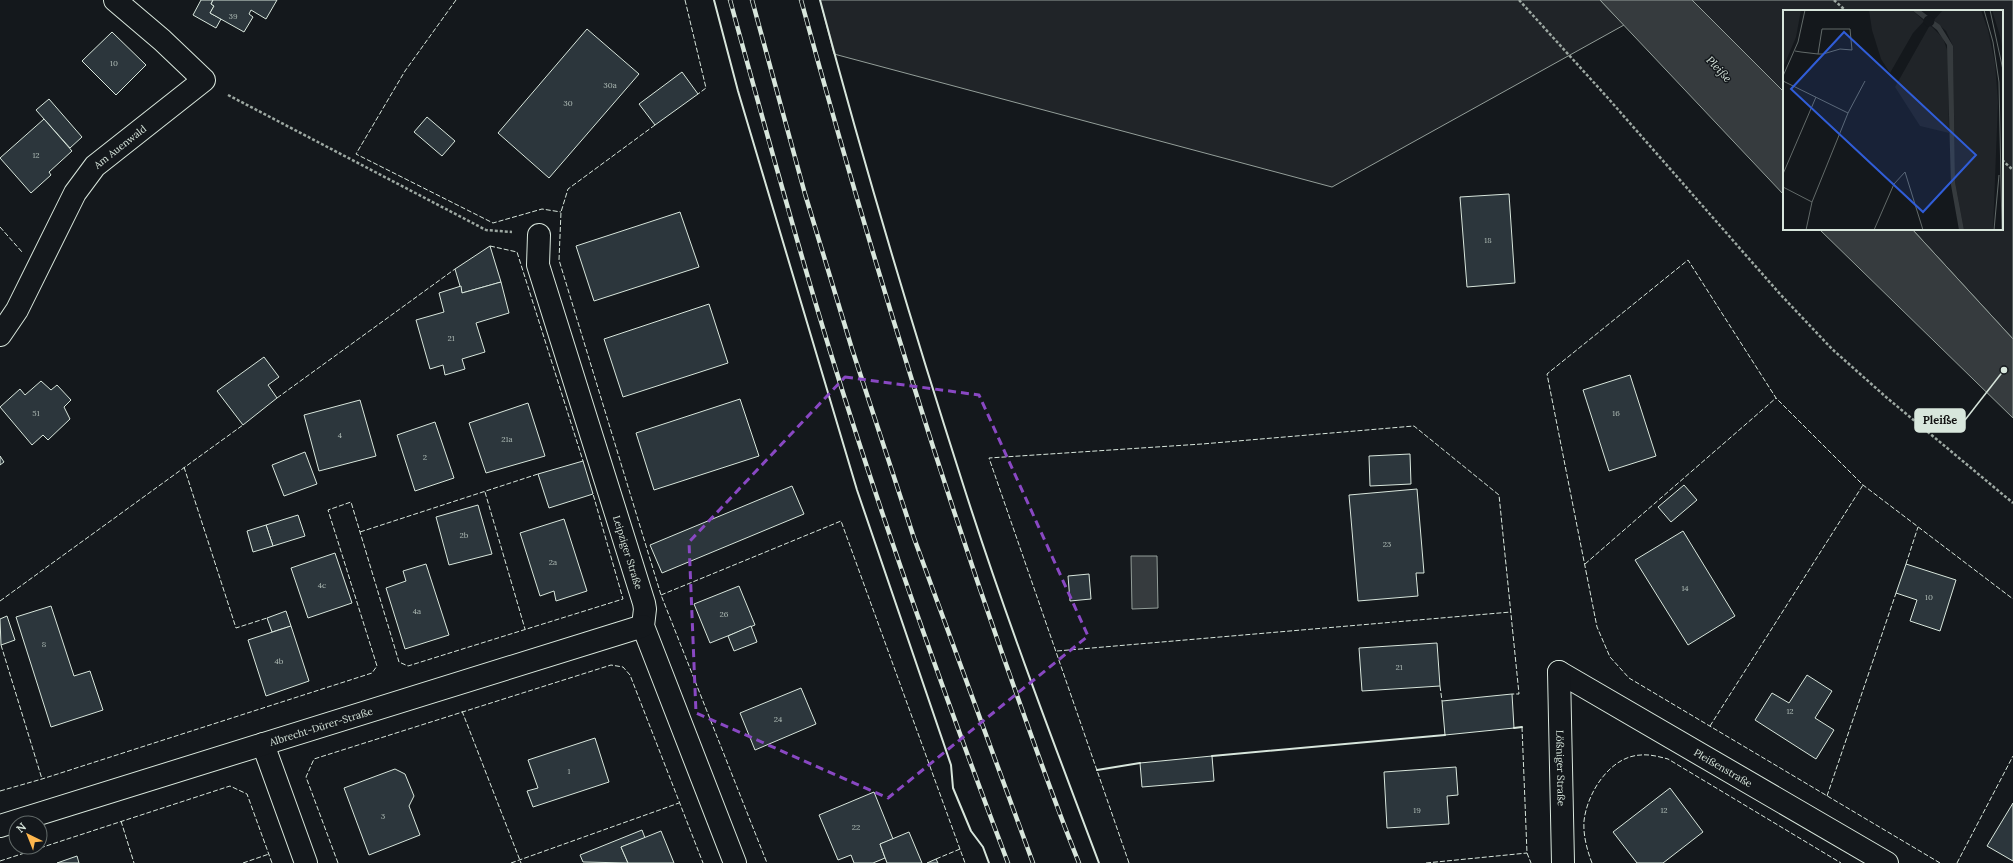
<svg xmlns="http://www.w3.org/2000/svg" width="2013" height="863" viewBox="0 0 2013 863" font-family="Lora,serif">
<rect width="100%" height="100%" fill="#14181c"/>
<g fill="#202428" stroke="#939e99">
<path d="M 820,0 L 1600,0 L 1624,25 L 1332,187 L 834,54 Z"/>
<path d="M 1692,0 L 2013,0 L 2013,339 L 1912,229 L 2002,229 L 2002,11 L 1784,11 L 1784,92 Z"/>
</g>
<g fill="#363b3e" stroke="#939e99">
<path d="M 1600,0 L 1692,0 L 1784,92 L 1784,195 Z"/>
<path d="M 1819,229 L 1912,229 L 2013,339 L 2013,418 Z"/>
<path d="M 1131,556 L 1157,556 L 1158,608 L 1132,609 Z"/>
</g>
<g fill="#2c363c" stroke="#d8e6dc">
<path d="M 201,0 L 213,0 L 211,4 L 214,6 L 210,13 L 221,19 L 216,28 L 193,15 Z"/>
<path d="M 213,0 L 277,0 L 266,19 L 251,10 L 249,14 L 253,17 L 244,32 L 210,13 L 214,6 L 211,4 Z"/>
<path d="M 587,29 L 639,74 L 549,178 L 498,133 Z"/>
<path d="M 112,32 L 146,65 L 116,95 L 82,61 Z"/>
<path d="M 682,72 L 698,94 L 655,125 L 639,104 Z"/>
<path d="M 49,99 L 82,137 L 70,148 L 36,110 Z"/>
<path d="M 427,117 L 455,141 L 442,156 L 414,132 Z"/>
<path d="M 44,119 L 72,151 L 49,172 L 51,175 L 31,193 L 0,158 Z"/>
<path d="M 1509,194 L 1515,283 L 1467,287 L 1460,197 Z"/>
<path d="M 680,212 L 699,267 L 594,301 L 576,246 Z"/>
<path d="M 490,246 L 501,282 L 462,293 L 455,269 Z"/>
<path d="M 501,282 L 509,313 L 476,323 L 485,352 L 462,359 L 465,369 L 445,375 L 443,365 L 430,369 L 416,320 L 444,312 L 439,293 L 461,286 L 462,293 Z"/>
<path d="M 709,304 L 728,363 L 623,397 L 604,339 Z"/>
<path d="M 264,357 L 279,377 L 268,385 L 277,398 L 243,425 L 217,391 Z"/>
<path d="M 1630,375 L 1656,456 L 1609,471 L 1583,390 Z"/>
<path d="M 41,381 L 51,390 L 57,385 L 71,400 L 64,407 L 70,419 L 48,440 L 43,435 L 32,445 L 0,407 L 20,389 L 25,395 Z"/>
<path d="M 740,399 L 759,456 L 654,490 L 636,433 Z"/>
<path d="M 360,400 L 376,456 L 319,471 L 304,415 Z"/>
<path d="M 528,403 L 545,456 L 486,473 L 469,423 Z"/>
<path d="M 435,422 L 454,478 L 415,491 L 397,435 Z"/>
<path d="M 305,452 L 317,484 L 284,496 L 272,465 Z"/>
<path d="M 1410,454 L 1411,484 L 1370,486 L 1369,456 Z"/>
<path d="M 0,456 L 4,462 L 0,465 Z"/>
<path d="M 583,461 L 593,494 L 549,508 L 538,474 Z"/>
<path d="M 1684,485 L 1697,500 L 1671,522 L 1658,507 Z"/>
<path d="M 792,486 L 804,514 L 662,573 L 650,545 Z"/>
<path d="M 1417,489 L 1424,573 L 1416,573 L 1418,596 L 1358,601 L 1349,495 Z"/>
<path d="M 478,505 L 492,554 L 449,565 L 436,517 Z"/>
<path d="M 298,515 L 305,536 L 273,546 L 266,525 Z"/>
<path d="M 564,519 L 587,591 L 556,601 L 554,591 L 540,596 L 520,533 Z"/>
<path d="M 266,525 L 273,546 L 253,552 L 247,531 Z"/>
<path d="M 1683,531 L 1735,616 L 1688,645 L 1635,560 Z"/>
<path d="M 335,553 L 352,603 L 308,618 L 291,568 Z"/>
<path d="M 426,564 L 449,635 L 405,649 L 386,588 L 406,581 L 403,571 Z"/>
<path d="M 1906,564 L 1956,580 L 1940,631 L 1910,621 L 1917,600 L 1896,593 Z"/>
<path d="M 1089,574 L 1091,599 L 1070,601 L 1068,576 Z"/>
<path d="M 739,586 L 755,625 L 710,643 L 694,604 Z"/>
<path d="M 51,606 L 74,676 L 90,671 L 103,710 L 51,727 L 16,617 Z"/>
<path d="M 286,611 L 291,626 L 272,632 L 267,618 Z"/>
<path d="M 7,616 L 15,640 L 1,645 L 0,619 Z"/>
<path d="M 291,626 L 309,681 L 266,696 L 248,640 Z"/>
<path d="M 751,626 L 757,642 L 734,651 L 728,636 Z"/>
<path d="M 1437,643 L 1440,686 L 1362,691 L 1359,648 Z"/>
<path d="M 1807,675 L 1832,691 L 1815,718 L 1834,730 L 1816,759 L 1755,720 L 1772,693 L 1789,703 Z"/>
<path d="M 801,688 L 816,724 L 755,750 L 740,713 Z"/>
<path d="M 1512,694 L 1514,728 L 1445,735 L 1442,701 Z"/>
<path d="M 595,738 L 609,782 L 533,807 L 527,791 L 538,788 L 528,760 Z"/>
<path d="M 1212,756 L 1214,781 L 1142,787 L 1140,763 Z"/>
<path d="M 1456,767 L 1458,795 L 1447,796 L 1449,824 L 1387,828 L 1384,772 Z"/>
<path d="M 395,769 L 405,774 L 414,796 L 409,806 L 420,835 L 369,855 L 344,788 Z"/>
<path d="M 1670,788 L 1703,832 L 1663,863 L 1637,863 L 1613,832 Z"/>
<path d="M 874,792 L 893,839 L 880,844 L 885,858 L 873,863 L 854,863 L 851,855 L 838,860 L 819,815 Z"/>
<path d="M 2013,803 L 2013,861 L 1987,846 Z"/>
<path d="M 642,830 L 645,838 L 621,847 L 628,863 L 583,862 L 580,855 Z"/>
<path d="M 661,831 L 674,863 L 628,863 L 621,847 Z"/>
<path d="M 909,832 L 922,863 L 887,863 L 880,844 Z"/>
<path d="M 77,856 L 79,863 L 57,863 Z"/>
<path d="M 936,859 L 938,863 L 927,863 Z"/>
</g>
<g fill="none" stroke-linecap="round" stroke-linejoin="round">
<g stroke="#d8e6dc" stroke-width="24">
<g id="street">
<path id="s1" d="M 539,235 L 538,265 L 644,603 L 645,609 L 643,626 L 735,863"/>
<path id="s2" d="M 0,335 L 17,310 L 75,193 L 95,166 L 204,80 L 162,40 L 115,0"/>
<path id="s3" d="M 1559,672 L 1887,863"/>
<path id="s4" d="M 1559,672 L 1563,863"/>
<path d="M 263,744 L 306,863"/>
<path id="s5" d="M 0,826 L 643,626"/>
</g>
</g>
<g stroke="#9da8a2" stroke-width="2.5" stroke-dasharray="3 2" stroke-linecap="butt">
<path d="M 1519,0 L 1607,97 L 1780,294 L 1832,349 L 1886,397 L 2013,503"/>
<path d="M 1834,0 L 1846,11"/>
<path d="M 228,95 L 486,230 L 512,232"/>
<path d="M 2002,160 L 2013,170"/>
</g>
<use href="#street" stroke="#14181c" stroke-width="22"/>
<g stroke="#d8e6dc" stroke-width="4.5">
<g id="rail">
<path d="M 730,0 C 762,117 794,234 830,351 C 883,523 944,694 1008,863"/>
<path d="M 752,0 L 805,194 L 852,349 L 914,538 L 1033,863"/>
<path d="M 801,0 C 861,220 927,438 1002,653 C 1027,723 1051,794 1079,863"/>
</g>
</g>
<use href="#rail" stroke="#14181c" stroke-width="3" stroke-dasharray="9" stroke-linecap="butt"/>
<g stroke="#d8e6dc" stroke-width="1" stroke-dasharray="5 2" stroke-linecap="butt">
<path d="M 456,0 L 405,71 L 356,154 L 493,223 L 542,209 L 561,212"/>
<path d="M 685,0 L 706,88 L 698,94"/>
<path d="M 655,125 L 568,189 L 561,212 L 559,260 L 661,595 L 767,863"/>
<path d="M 0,227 L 22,252"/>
<path d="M 490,246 L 517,252 L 583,461"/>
<path d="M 277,398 L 455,269"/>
<path d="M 184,467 L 236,628 L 267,618"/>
<path d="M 485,492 L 525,629"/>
<path d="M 360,532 L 538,474"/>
<path d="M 1585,564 L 1776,398"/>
<path d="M 1906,564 L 1918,527"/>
<path d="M 661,595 L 841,521 L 965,863"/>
<path d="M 0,601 L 243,425"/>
<path d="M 1,645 L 42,779"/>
<path d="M 1057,651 L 1511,612"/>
<path d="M 1440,686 L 1442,701"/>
<path d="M 462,711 L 521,863"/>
<path d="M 1710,726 L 1863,485"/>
<path d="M 1522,727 L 1527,853 L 1531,863"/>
<path d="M 0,791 L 42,779 L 372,673 L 377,666 L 328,510 L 351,502 L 399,662 L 408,666 L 623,599 L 593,494"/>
<path d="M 1827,796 L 1896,593"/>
<path d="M 121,821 L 134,863"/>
<path d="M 936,859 L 960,849"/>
<path d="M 0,861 L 230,786 L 247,794 L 272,863"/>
<path d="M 243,863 L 269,854"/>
<path d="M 338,863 L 306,777 L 314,759 L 611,665 L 623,667 L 630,675 L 703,863"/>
<path d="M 511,863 L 679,803"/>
<path d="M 1129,863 L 989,458 L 1202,444 L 1414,426 L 1499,495 L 1519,694 L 1512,694"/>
<path d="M 1426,863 L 1527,853"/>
<path d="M 1592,863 C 1587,850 1583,835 1584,821 C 1587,793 1610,756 1641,755 C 1650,754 1660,757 1668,759 L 1841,863"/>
<path d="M 1940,863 L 1629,678 L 1610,657 L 1597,627 L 1547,374 L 1688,260 L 1776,398 L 1863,485 L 2013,599"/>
<path d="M 1957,863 L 2013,756"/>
</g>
<g stroke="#d8e6dc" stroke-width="2">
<path d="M 714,0 L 738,91 L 857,490 L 951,765 L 953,788 L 971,831 L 983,847 L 989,863"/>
<path d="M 820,0 C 863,161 911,322 962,481 C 1003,610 1051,736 1099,863"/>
<path d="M 1514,728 L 1522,727"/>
<path d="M 1212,756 L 1445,735"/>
<path d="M 1097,770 L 1140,763"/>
</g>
</g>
<path fill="none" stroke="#8948c3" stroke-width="3" stroke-dasharray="8 5" stroke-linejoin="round" d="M 845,377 L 979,395 L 1088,636 L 888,798 L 696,713 L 689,542 Z"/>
<g text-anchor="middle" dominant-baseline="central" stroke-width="3" stroke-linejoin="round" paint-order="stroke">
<g font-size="8" fill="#adbab4">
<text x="233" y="16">39</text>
<text x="114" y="63">10</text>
<text x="610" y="85">30a</text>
<text x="568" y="103">30</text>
<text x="36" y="155">12</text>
<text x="1488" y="240">18</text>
<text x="451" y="338">21</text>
<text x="36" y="413">51</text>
<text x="1616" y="413">16</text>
<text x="340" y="435">4</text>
<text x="507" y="439">21a</text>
<text x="425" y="457">2</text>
<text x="464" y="535">2b</text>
<text x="1387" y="544">23</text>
<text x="553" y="562">2a</text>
<text x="322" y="585">4c</text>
<text x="1685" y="588">14</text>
<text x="1929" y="597">10</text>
<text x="417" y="611">4a</text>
<text x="724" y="614">26</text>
<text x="44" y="644">8</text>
<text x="279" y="661">4b</text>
<text x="1399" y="667">21</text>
<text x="1790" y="711">12</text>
<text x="778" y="719">24</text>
<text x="569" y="771">1</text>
<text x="1417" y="810">19</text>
<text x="1664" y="810">12</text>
<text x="383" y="816">3</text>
<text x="856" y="827">22</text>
</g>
<g font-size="10" fill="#d8e6dc" stroke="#14181c">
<text stroke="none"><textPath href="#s2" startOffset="226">Am Auenwald</textPath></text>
<text stroke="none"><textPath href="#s1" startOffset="331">Leipziger Straße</textPath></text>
<text stroke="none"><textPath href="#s5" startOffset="336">Albrecht-Dürer-Straße</textPath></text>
<text stroke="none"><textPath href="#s3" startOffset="190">Pleißenstraße</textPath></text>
<text stroke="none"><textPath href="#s4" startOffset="96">Lößniger Straße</textPath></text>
</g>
<g font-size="11" font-style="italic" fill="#d8e6dc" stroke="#14181c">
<text transform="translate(1719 69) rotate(47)">Pleiße</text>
</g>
</g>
<g transform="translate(1783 10)">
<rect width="220" height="220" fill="#14181c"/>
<path d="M 0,0 L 18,0 L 13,27 L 0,58 ZM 86,0 L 129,0 L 141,11 L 130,23 L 107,63 L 98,49 L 89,20 ZM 160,0 L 198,0 L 205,20 L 212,53 L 215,92 L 210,220 L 181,220 L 172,172 L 170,36 L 163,21 L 151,10 ZM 209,0 L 220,0 L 220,42 L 217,26 ZM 147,15 L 160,28 L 165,43 L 166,123 L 137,116 L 112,77 Z" fill="#202428"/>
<path d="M 129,0 L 137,0 L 157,15 L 170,36 L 172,172 L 181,220 L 176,220 L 168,175 L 164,35 L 154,20 Z" fill="#363b3e"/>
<path d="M140.5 11a5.5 5.5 0 1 1 11 0a5.5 5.5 0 1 1-11 0Z" fill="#14181c"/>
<path fill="none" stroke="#626a69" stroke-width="1" d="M 201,0 L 210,32 L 216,72 L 219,220M 207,0 L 220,60M 12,41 L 18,42 L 35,44 L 40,44 L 57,39 L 69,40 L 67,19 L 39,19 L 35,44M 0,66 L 15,32 L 22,0M 0,71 L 65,103M 122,162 L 140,220M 0,164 L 33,87M 0,177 L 29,192M 23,220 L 29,192 L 65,103 L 82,71M 91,220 L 111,174 L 122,162M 211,220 L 216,165"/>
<path fill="#305dd8" fill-opacity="0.15" stroke="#305dd8" stroke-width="2" d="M 61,22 L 193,145 L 140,202 L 8,79 Z"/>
<rect width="220" height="220" fill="none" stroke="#d8e6dc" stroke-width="2"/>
</g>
<path fill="none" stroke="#d8e6dc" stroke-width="1.5" d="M2004 370L1965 420"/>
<circle fill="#d8e6dc" stroke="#14181c" stroke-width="1.5" cx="2004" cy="370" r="4"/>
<rect fill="#d8e6dc" stroke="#d8e6dc" stroke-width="1.5" x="1915" y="409" width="50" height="23" rx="4"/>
<g font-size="11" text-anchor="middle" font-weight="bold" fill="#111">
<text x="1940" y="424">Pleiße</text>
</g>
<g transform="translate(28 835) rotate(317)"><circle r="19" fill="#14181c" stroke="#626a69"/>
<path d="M0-3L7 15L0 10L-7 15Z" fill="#ffb74d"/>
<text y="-6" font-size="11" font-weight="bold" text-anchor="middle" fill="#d8e6dc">N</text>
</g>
</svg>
